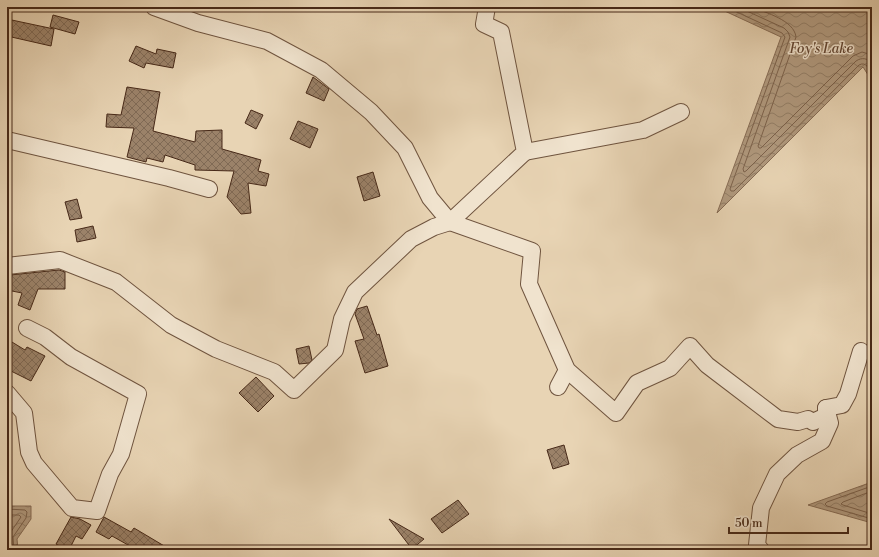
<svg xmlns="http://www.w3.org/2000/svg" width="879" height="557" viewBox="0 0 879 557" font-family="'Libre Bodoni',serif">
<defs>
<pattern id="water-waves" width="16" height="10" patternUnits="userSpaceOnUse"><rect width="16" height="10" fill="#b19a7f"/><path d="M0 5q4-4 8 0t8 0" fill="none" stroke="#927e67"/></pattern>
<pattern id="building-cross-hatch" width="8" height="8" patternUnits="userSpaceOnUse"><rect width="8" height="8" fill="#9b8269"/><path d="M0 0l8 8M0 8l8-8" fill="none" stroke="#806a55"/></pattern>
</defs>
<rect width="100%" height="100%" fill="#e8d4b4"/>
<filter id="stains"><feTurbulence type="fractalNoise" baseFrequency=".005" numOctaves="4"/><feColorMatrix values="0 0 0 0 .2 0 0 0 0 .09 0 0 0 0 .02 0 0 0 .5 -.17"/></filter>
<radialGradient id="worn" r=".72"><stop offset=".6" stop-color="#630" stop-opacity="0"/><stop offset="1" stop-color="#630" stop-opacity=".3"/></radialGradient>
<g fill="url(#water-waves)" stroke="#876d56">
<path d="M 716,7 L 872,7 L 872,81 L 863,67 L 717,213 L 781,37 Z"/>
<path d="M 872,482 L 872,523 L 808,505 Z"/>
<path d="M 7,506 L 31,506 L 31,519 L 17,539 L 18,550 L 7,550 Z"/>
</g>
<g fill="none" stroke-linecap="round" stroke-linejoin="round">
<g stroke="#7c624c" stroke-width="1">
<path d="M 726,7 L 782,33 L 785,37 L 730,189 L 731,191 L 734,191 L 859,65 C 866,61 869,69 872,74"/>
<path d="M 738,7 L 784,28 L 788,32 L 790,37 L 743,169 L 744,172 L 746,171 L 856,61 C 862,57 868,58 872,64"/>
<path d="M 752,7 C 766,13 794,20 796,37 L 758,146 L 759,148 L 761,148 L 853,56 L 862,52 L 872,55"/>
<path d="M 872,486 L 827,502 L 825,504 L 827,506 L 872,519"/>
<path d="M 872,491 L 843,502 L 841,504 L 843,505 L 872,514"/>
<path d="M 7,509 L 25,510 L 27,512 L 26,518 L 13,537 L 14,550"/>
<path d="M 7,515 L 19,515 L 21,517 L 8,536 L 9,550"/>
</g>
</g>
<g fill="url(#building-cross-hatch)" stroke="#472918">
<path d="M 53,15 L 79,22 L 75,34 L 50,27 Z"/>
<path d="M 7,19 L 54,29 L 51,46 L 7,36 Z"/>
<path d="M 136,46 L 156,54 L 157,49 L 176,53 L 173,68 L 146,63 L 144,68 L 129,61 Z"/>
<path d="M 313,77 L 329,89 L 324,101 L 306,93 Z"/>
<path d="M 127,87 L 160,92 L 153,131 L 195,142 L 196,131 L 222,130 L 222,149 L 261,160 L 258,171 L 269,174 L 266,186 L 248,183 L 251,213 L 241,214 L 227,197 L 234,171 L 195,170 L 195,165 L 165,155 L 163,162 L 147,158 L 146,162 L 127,157 L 134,128 L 106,127 L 107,114 L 121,115 Z"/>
<path d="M 251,110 L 263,115 L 256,129 L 245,123 Z"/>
<path d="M 298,121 L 318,129 L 310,148 L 290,139 Z"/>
<path d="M 373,172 L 380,196 L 364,201 L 357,177 Z"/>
<path d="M 77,199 L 82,218 L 70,220 L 65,202 Z"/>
<path d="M 93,226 L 96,238 L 77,242 L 75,230 Z"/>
<path d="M 59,270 L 65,272 L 65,289 L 38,289 L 30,310 L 18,305 L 22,293 L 7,290 L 10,275 Z"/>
<path d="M 367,306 L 377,335 L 379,334 L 388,366 L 365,373 L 355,341 L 364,339 L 355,314 L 357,309 Z"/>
<path d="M 7,339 L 25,350 L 27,347 L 45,356 L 31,381 L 7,369 Z"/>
<path d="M 309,346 L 312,360 L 309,363 L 299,364 L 296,349 Z"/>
<path d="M 256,377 L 274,396 L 258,412 L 239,393 Z"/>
<path d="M 564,445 L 569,464 L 553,469 L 547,450 Z"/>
<path d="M 458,500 L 469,514 L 442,533 L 431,519 Z"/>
<path d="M 71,517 L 80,519 L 91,525 L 82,539 L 76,536 L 69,550 L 67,550 L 56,544 Z"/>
<path d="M 104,517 L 131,532 L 134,528 L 171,550 L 137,550 L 112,536 L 109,539 L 96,532 Z"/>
<path d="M 389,519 L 424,539 L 412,549 Z"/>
</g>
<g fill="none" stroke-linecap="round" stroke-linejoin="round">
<g stroke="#6f543f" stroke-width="18">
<g id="street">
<path d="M 487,7 L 484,24 L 501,32 L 525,152 L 450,222 L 532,251 L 529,284 L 567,370 L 616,413 L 637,383 L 670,368 L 690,346 L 707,365 L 778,419 L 798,422 L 808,419 L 813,422 L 826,416 L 826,408 L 842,405 L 848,394 L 861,351"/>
<path d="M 7,140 L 169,178 L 209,189"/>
<path d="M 525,152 L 643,130 L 681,112"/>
<path d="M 7,266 L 60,260 L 116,282 L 171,325 L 216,349 L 274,372 L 294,390 L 335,350 L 342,319 L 355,292 L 411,239 L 434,227 L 450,222 L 430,198 L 405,148 L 371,112 L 321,70 L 267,41 L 198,23 L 154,7"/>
<path d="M 558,387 L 567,370"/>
<path d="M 7,393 L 24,413 L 29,452 L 34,463 L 72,508 L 97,511 L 110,474 L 121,454 L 138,394 L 71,357 L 45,337 L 27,328"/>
<path d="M 761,550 L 757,545 L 761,508 L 777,474 L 797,455 L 822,441 L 830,423 L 826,408"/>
</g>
</g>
<use href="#street" stroke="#f0e3ce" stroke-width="16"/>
</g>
<g text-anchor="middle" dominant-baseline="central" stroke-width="3" stroke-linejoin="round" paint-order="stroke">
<g font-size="14" font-style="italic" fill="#624532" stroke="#f0e3ce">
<text x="821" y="49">Foy's Lake</text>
</g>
</g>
<rect width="879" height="557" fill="none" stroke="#e8d4b4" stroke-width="24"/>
<rect x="8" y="8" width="863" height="541" fill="none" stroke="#472918" stroke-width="2"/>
<rect x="12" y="12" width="855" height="533" fill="none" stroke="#472918"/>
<path d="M729 527v6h119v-6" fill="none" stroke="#472918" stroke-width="2"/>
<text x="735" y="527" font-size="12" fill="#472918" stroke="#f0e3ce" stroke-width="3" paint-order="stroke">50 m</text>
<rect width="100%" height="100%" filter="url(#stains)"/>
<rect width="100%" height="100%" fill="url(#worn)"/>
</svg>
